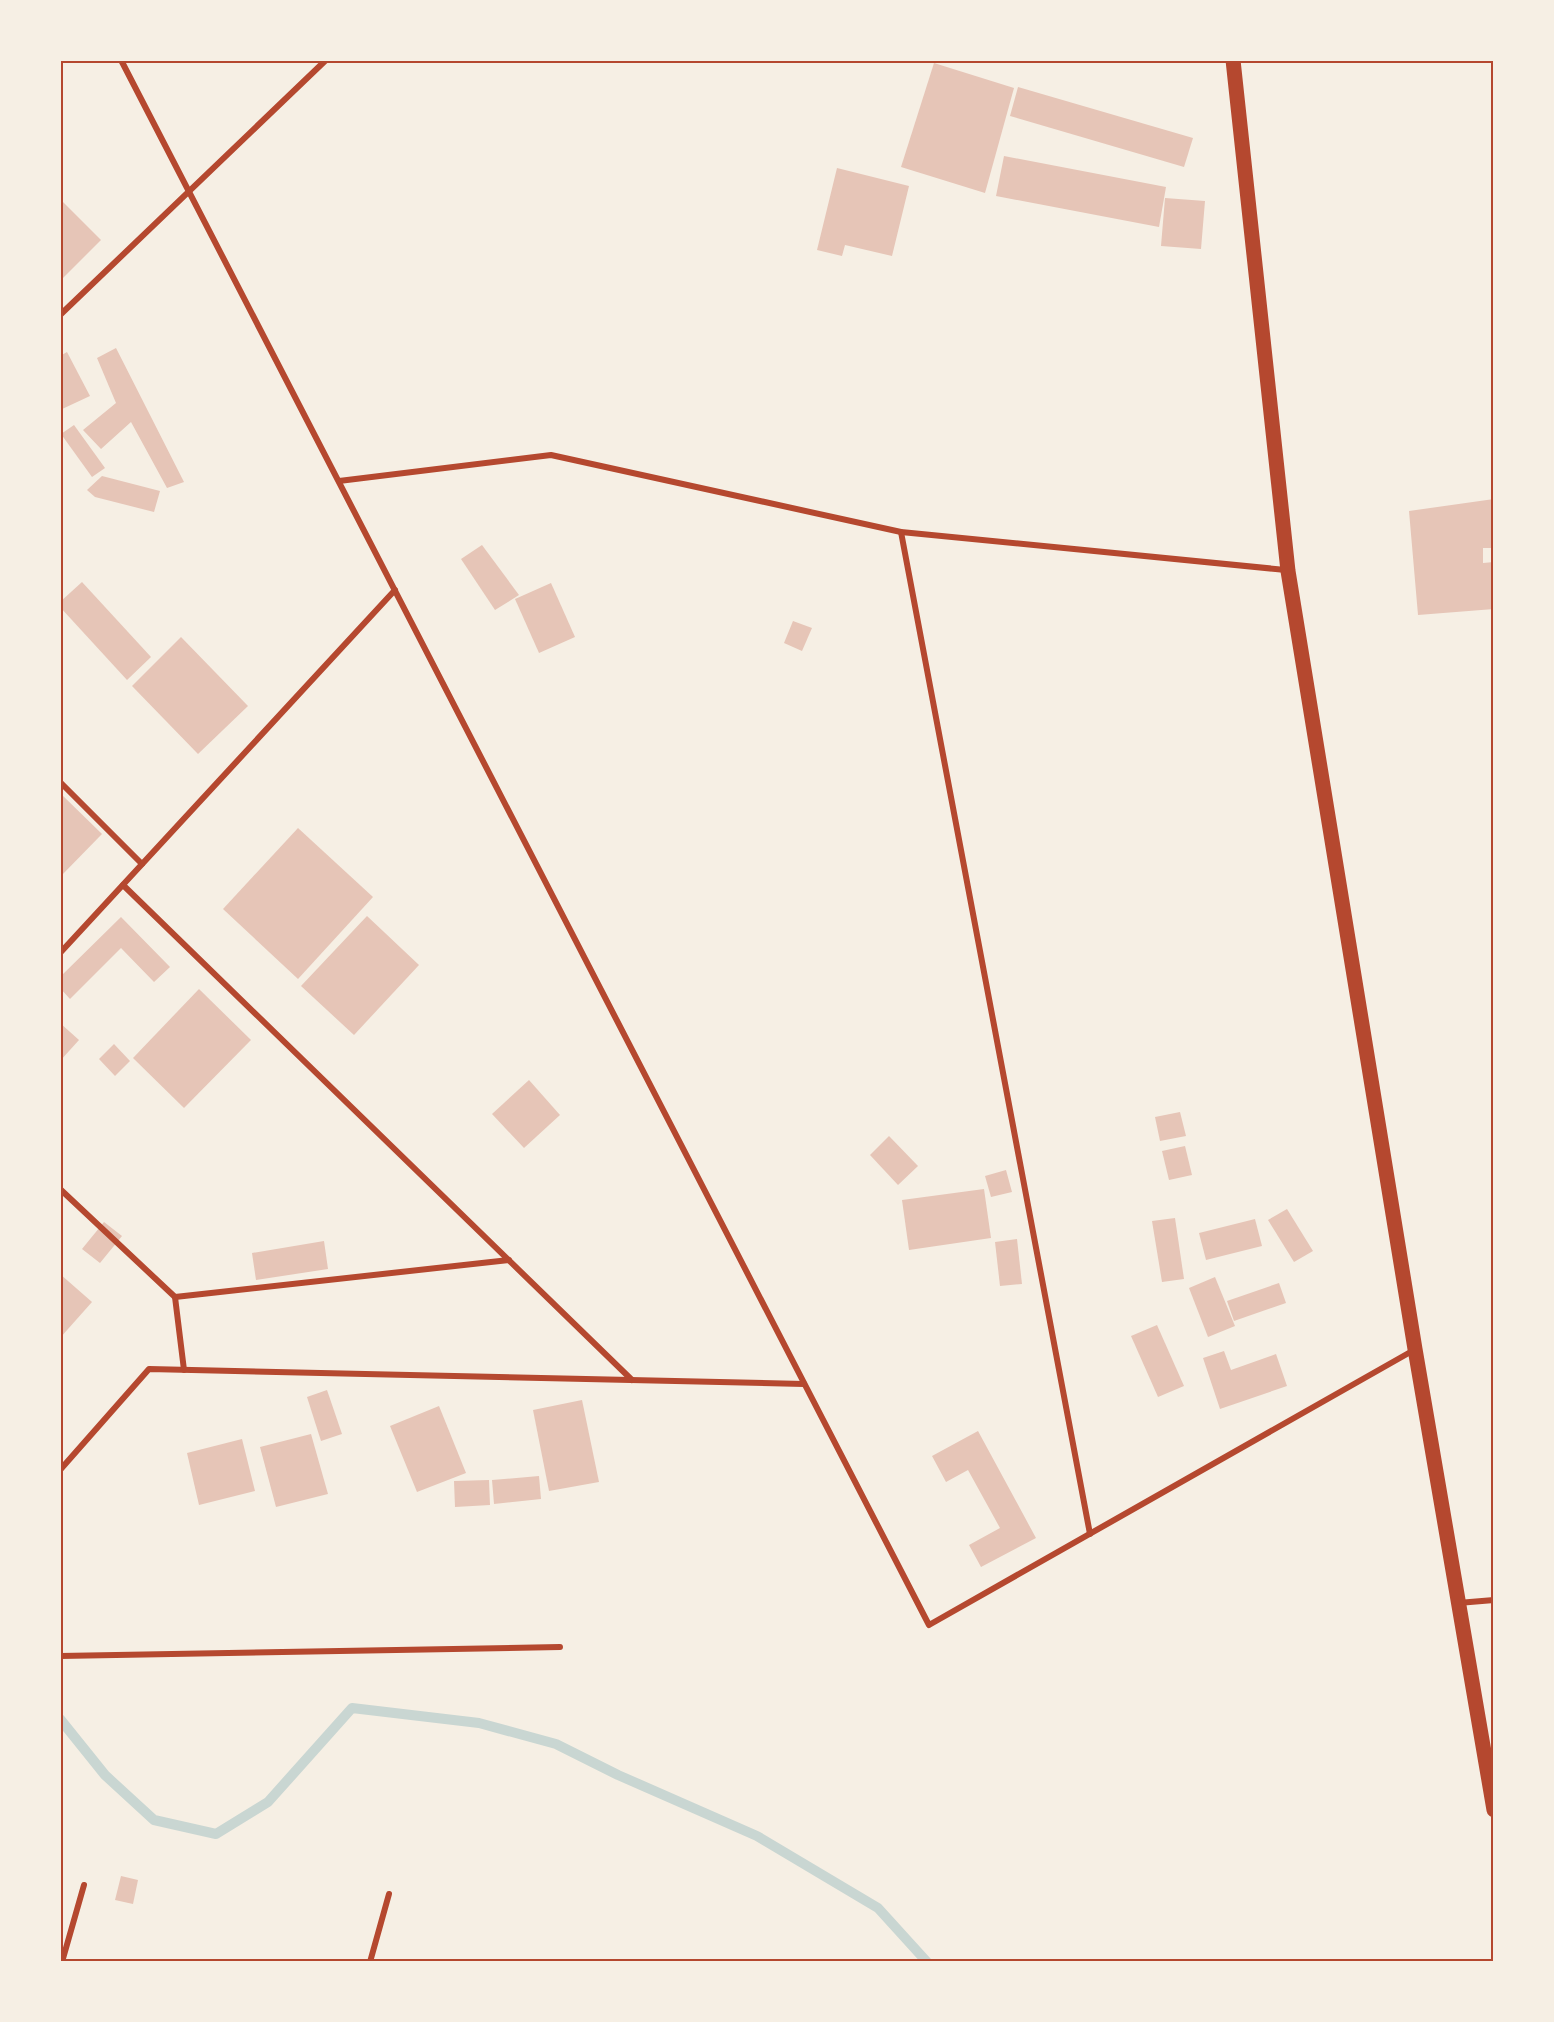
<svg xmlns="http://www.w3.org/2000/svg" width="1554" height="2022" viewBox="0 0 1554 2022" font-family="'DejaVu Sans',sans-serif">
<rect width="100%" height="100%" fill="#f6efe4"/>
<g fill="none" stroke-linecap="round" stroke-linejoin="round">
<path stroke="#c9d6d2" stroke-width="10" d="M 60,1719 L 105,1775 L 154,1820 L 216,1834 L 268,1802 L 352,1708 L 479,1723 L 556,1744 L 618,1775 L 757,1836 L 878,1908 L 927,1962"/>
</g>
<g fill="#e6c5b7">
<path d="M 934,63 L 1014,88 L 985,193 L 901,167 Z"/>
<path d="M 1018,87 L 1193,138 L 1184,167 L 1010,116 Z"/>
<path d="M 1004,156 L 1166,187 L 1159,227 L 996,196 Z"/>
<path d="M 837,168 L 909,186 L 892,256 L 845,245 L 842,256 L 817,250 Z"/>
<path d="M 1165,198 L 1205,201 L 1201,249 L 1161,246 Z"/>
<path d="M 60,199 L 101,240 L 60,281 Z"/>
<path d="M 116,348 L 184,482 L 167,488 L 131,422 L 101,449 L 83,430 L 116,403 L 97,358 Z"/>
<path d="M 67,352 L 90,396 L 60,410 L 60,356 Z"/>
<path d="M 74,425 L 105,468 L 92,477 L 61,434 Z"/>
<path d="M 102,476 L 160,491 L 154,512 L 95,497 L 87,490 Z"/>
<path d="M 1494,499 L 1494,548 L 1483,548 L 1483,563 L 1494,562 L 1494,609 L 1418,615 L 1409,511 Z"/>
<path d="M 482,545 L 519,595 L 495,610 L 461,559 Z"/>
<path d="M 82,582 L 151,657 L 127,680 L 60,607 L 60,602 Z"/>
<path d="M 551,583 L 575,637 L 539,653 L 515,599 Z"/>
<path d="M 793,621 L 812,628 L 802,651 L 784,643 Z"/>
<path d="M 181,637 L 248,706 L 198,754 L 132,686 Z"/>
<path d="M 60,793 L 102,834 L 60,877 Z"/>
<path d="M 298,828 L 373,897 L 298,979 L 223,909 Z"/>
<path d="M 367,916 L 419,965 L 354,1035 L 301,986 Z"/>
<path d="M 121,917 L 170,967 L 154,982 L 121,948 L 70,999 L 60,988 L 60,977 Z"/>
<path d="M 199,989 L 251,1040 L 184,1108 L 133,1058 Z"/>
<path d="M 60,1023 L 79,1040 L 60,1061 Z"/>
<path d="M 114,1044 L 130,1061 L 115,1076 L 99,1059 Z"/>
<path d="M 529,1080 L 560,1115 L 524,1148 L 492,1114 Z"/>
<path d="M 1180,1112 L 1186,1136 L 1160,1141 L 1155,1117 Z"/>
<path d="M 889,1136 L 918,1166 L 898,1185 L 870,1155 Z"/>
<path d="M 1185,1146 L 1192,1175 L 1169,1180 L 1162,1151 Z"/>
<path d="M 1006,1170 L 1012,1192 L 991,1197 L 985,1176 Z"/>
<path d="M 984,1189 L 991,1238 L 909,1250 L 902,1200 Z"/>
<path d="M 1287,1209 L 1313,1251 L 1294,1262 L 1268,1220 Z"/>
<path d="M 1175,1218 L 1184,1279 L 1162,1282 L 1152,1221 Z"/>
<path d="M 1255,1219 L 1262,1246 L 1206,1260 L 1199,1233 Z"/>
<path d="M 104,1222 L 122,1236 L 100,1263 L 82,1249 Z"/>
<path d="M 1017,1239 L 1022,1284 L 1000,1286 L 995,1242 Z"/>
<path d="M 324,1241 L 328,1269 L 256,1280 L 252,1253 Z"/>
<path d="M 60,1274 L 92,1302 L 60,1338 Z"/>
<path d="M 1215,1277 L 1235,1326 L 1208,1337 L 1189,1288 Z"/>
<path d="M 1279,1283 L 1286,1303 L 1234,1321 L 1227,1301 Z"/>
<path d="M 1157,1325 L 1184,1386 L 1158,1397 L 1131,1336 Z"/>
<path d="M 1224,1351 L 1231,1370 L 1276,1354 L 1287,1386 L 1220,1409 L 1203,1358 Z"/>
<path d="M 327,1390 L 342,1434 L 321,1441 L 307,1397 Z"/>
<path d="M 582,1400 L 599,1482 L 549,1491 L 533,1410 Z"/>
<path d="M 439,1406 L 466,1473 L 417,1492 L 390,1426 Z"/>
<path d="M 978,1431 L 1036,1538 L 981,1567 L 969,1545 L 1000,1528 L 968,1470 L 946,1482 L 932,1456 Z"/>
<path d="M 311,1434 L 328,1494 L 276,1507 L 260,1447 Z"/>
<path d="M 242,1439 L 255,1491 L 199,1505 L 187,1453 Z"/>
<path d="M 539,1476 L 541,1499 L 494,1504 L 492,1480 Z"/>
<path d="M 489,1480 L 490,1505 L 455,1507 L 454,1481 Z"/>
<path d="M 121,1876 L 138,1880 L 133,1904 L 115,1900 Z"/>
</g>
<g fill="none" stroke-linecap="round" stroke-linejoin="round">
<g stroke="#b5482f" stroke-width="6">
<path d="M 121,60 L 929,1625 L 1414,1350"/>
<path d="M 60,315 L 326,60"/>
<path d="M 339,481 L 551,455 L 901,532 L 1286,570"/>
<path d="M 901,532 L 1090,1534"/>
<path d="M 60,782 L 142,864"/>
<path d="M 123,885 L 632,1380"/>
<path d="M 60,953 L 395,590"/>
<path d="M 60,1189 L 175,1297 L 184,1370"/>
<path d="M 175,1297 L 509,1260"/>
<path d="M 60,1470 L 149,1369 L 804,1384"/>
<path d="M 1458,1603 L 1494,1600"/>
<path d="M 60,1656 L 560,1647"/>
<path d="M 62,1962 L 84,1885"/>
<path d="M 370,1962 L 389,1894"/>
</g>
<path stroke="#b5482f" stroke-width="15" d="M 1233,60 L 1288,571 L 1415,1349 L 1494,1810"/>
</g>
<rect width="1554" height="2022" fill="none" stroke="#f6efe4" stroke-width="123"/>
<rect x="62" y="62" width="1430" height="1898" fill="none" stroke="#b5482f" stroke-width="2"/>
</svg>
